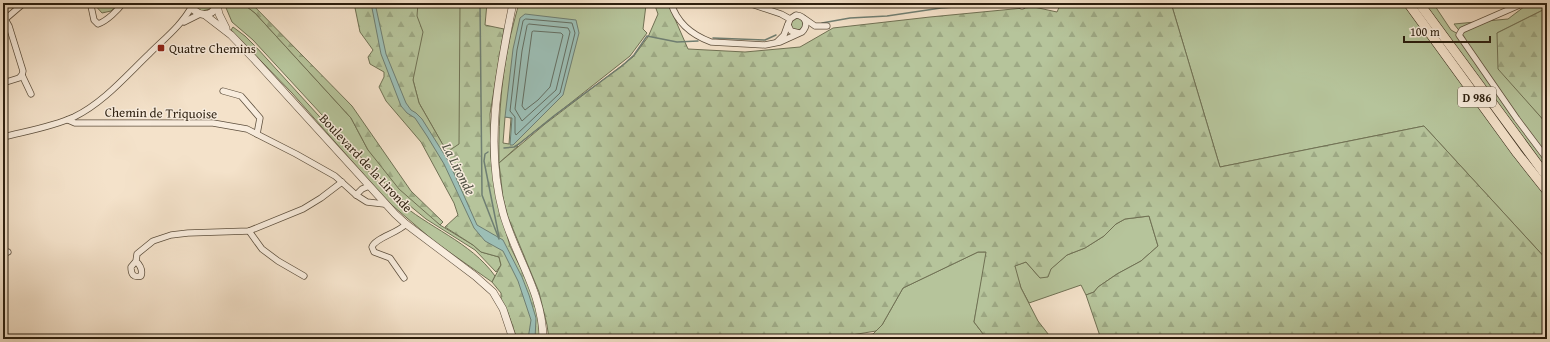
<svg xmlns="http://www.w3.org/2000/svg" width="1550" height="342" viewBox="0 0 1550 342" font-family="'Gentium Book Plus',serif">
<defs>
<pattern id="forest-firs" width="22" height="20" patternUnits="userSpaceOnUse"><rect width="22" height="20" fill="#b6c49b"/><path d="M5 1l3.5 6h-7zM16 11l3.5 6h-7z" fill="#9da884"/></pattern>
</defs>
<rect width="100%" height="100%" fill="#f4e2ca"/>
<filter id="stains"><feTurbulence type="fractalNoise" baseFrequency=".005" numOctaves="4"/><feColorMatrix values="0 0 0 0 .2 0 0 0 0 .09 0 0 0 0 .02 0 0 0 .5 -.17"/></filter>
<radialGradient id="worn" r=".72"><stop offset=".6" stop-color="#630" stop-opacity="0"/><stop offset="1" stop-color="#630" stop-opacity=".3"/></radialGradient>
<g fill="#b6c49b" stroke="#707154" fill-rule="evenodd">
<path d="M 195,3 L 213,3 L 210,9 L 202,11 L 197,9 Z"/>
<path d="M 224,3 L 242,3 L 255,13 L 351,118 L 368,150 L 440,225 L 473,245 L 481,252 L 499,257 L 501,265 L 496,272 L 475,250 L 426,219 L 392,191 L 253,40 L 232,22 Z"/>
<path d="M 405,3 L 468,3 L 463,146 L 447,152 L 419,103 L 413,80 Z"/>
<path d="M 519,3 L 637,3 L 646,5 L 643,29 L 647,33 L 630,56 L 516,146 L 518,146 L 499,163 C 498,115 502,64 515,18 C 516,13 518,8 519,3 ZM 505,117 L 511,118 L 509,144 L 503,143 Z"/>
<path d="M 1171,3 L 1433,3 L 1451,30 L 1465,38 L 1454,24 L 1508,19 L 1529,3 L 1547,3 L 1547,8 L 1497,33 L 1521,94 L 1547,124 L 1547,260 L 1424,126 L 1220,167 Z"/>
<circle cx="797" cy="24" r="6"/>
<path d="M 233,27 L 245,36 L 257,48 C 284,78 312,108 339,138 C 358,159 376,181 397,200 C 428,228 470,241 495,276 L 492,282 L 435,242 L 386,200 L 292,93 L 231,30 Z"/>
<path d="M 1149,216 L 1158,246 L 1141,261 L 1117,274 L 1098,287 L 1094,292 L 1086,295 L 1081,285 L 1029,303 L 1021,288 L 1014,266 L 1026,262 L 1040,278 L 1067,255 L 1085,248 L 1104,236 L 1116,224 L 1125,219 Z"/>
<path d="M 978,252 L 987,252 L 974,322 L 987,339 L 842,339 L 873,334 L 882,325 L 903,288 Z"/>
</g>
<g fill="url(#forest-firs)" stroke="#707154">
<path d="M 93,3 L 120,3 L 111,11 L 102,13 Z"/>
<path d="M 242,3 L 251,3 L 352,106 L 411,191 L 443,222 L 440,225 L 399,189 L 368,150 L 351,118 L 255,13 Z"/>
<path d="M 354,3 L 418,3 L 417,16 L 423,32 L 413,80 L 419,103 L 447,152 L 459,144 L 460,3 L 487,3 L 485,25 L 504,29 L 490,114 L 491,157 L 497,200 L 510,246 L 528,283 L 538,314 L 540,339 L 517,339 L 508,313 L 501,300 L 501,293 L 492,282 L 501,265 L 499,257 L 481,252 L 473,245 L 445,227 L 458,215 L 454,203 L 421,142 L 386,101 L 379,87 L 384,77 L 384,72 L 370,64 L 368,57 L 373,50 L 360,32 Z"/>
<path d="M 654,3 L 668,3 L 688,49 L 745,52 L 800,47 L 833,28 L 930,17 L 1034,7 L 1057,12 L 1061,3 L 1171,3 L 1220,167 L 1424,126 L 1547,260 L 1547,339 L 1101,339 L 1086,295 L 1094,292 L 1098,287 L 1117,274 L 1141,261 L 1158,246 L 1149,216 L 1125,219 L 1116,224 L 1104,236 L 1085,248 L 1067,255 L 1051,269 L 1048,277 L 1040,278 L 1026,262 L 1015,266 L 1021,288 L 1038,321 L 1052,339 L 987,339 L 974,322 L 986,252 L 978,252 L 903,288 L 882,325 L 876,331 L 827,339 L 549,339 L 547,325 L 539,292 L 508,217 L 503,198 L 499,163 L 545,124 L 633,57 L 648,37 L 658,14 Z"/>
<path d="M 1547,8 L 1547,124 L 1498,69 L 1497,33 Z"/>
</g>
<g fill="#9cbeb5" stroke="#6f7e72">
<path d="M 371,3 L 375,3 L 386,54 L 406,103 L 411,110 L 416,113 L 422,119 L 449,162 L 477,225 L 503,240 L 522,277 L 529,295 L 536,318 L 535,339 L 528,339 L 531,320 L 518,281 L 503,251 L 485,241 L 474,228 L 444,164 L 427,136 L 415,118 L 407,113 L 401,106 L 381,54 Z"/>
<path d="M 525,14 L 576,20 L 579,33 L 563,95 L 513,145 L 510,145 L 512,118 L 505,117 L 513,49 L 520,18 Z"/>
</g>
<g fill="none" stroke-linecap="round" stroke-linejoin="round">
<g stroke="#646e62" stroke-width="1">
<path d="M 526,19 L 572,23 L 575,33 L 560,93 L 516,135 L 515,133 L 515,117 L 510,111 L 517,50 L 523,21 Z"/>
<path d="M 529,24 L 568,28 L 570,32 L 556,90 L 522,121 L 515,109 L 522,51 L 527,26 Z"/>
<path d="M 534,31 L 561,33 L 563,35 L 550,87 L 538,100 L 525,110 L 522,106 L 532,32 Z"/>
</g>
<g stroke="#6f7e72" stroke-width="1.5">
<path d="M 480,3 L 482,195 L 499,239"/>
<path d="M 822,23 L 850,18 L 887,16 L 941,8 L 1011,3"/>
<path d="M 713,38 L 765,40 L 776,35"/>
<path d="M 504,148 L 514,147 L 519,144 L 555,115 L 622,66 L 634,55 L 647,36 L 677,42 L 698,41"/>
<path d="M 488,152 L 485,154 L 484,161 L 499,237"/>
</g>
<g stroke="#5d4f3d" stroke-width="7">
<g id="minor">
<path d="M 671,3 C 677,23 692,35 711,42 L 765,45 L 780,42 L 802,32 C 809,25 806,16 796,15 L 790,19 L 788,25 L 791,31 L 799,33"/>
<path d="M 748,3 L 781,14 L 790,19"/>
<path d="M 1524,3 L 1462,30 L 1459,35 L 1517,119 L 1547,159"/>
<path d="M 91,6 L 94,20 L 98,24 C 107,21 118,10 123,3"/>
<path d="M 1022,6 L 1022,3"/>
<path d="M 5,19 L 9,26 L 23,71 L 22,75 L 31,94"/>
<path d="M 805,19 L 815,26 L 827,26"/>
<path d="M 3,21 L 24,3"/>
<path d="M 184,22 L 200,14"/>
<path d="M 777,42 L 784,35 L 788,24"/>
<path d="M 3,83 L 19,78 L 22,75"/>
<path d="M 223,91 L 241,96 L 260,118 L 257,134"/>
<path d="M 68,120 L 75,123 L 213,123 L 247,129 L 296,154 L 335,176 L 356,195 L 367,202 L 384,204"/>
<path d="M 3,137 C 27,131 52,127 74,117 C 103,103 126,76 149,54 C 164,39 182,25 192,6"/>
<path d="M 356,195 L 362,189 L 369,186"/>
<path d="M 249,231 L 262,249 L 278,261 L 304,276"/>
<path d="M 3,254 L 8,252"/>
<path d="M 136,261 C 140,265 143,270 141,276 C 133,278 131,274 131,267 L 136,261 L 137,254 L 153,241 L 171,235 L 188,233 L 249,231 L 303,209 L 321,198 L 342,182"/>
<path d="M 404,278 L 390,258 L 374,252 L 372,247 C 375,238 398,233 406,224"/>
</g>
</g>
<g stroke="#5d4f3d" stroke-width="8">
<g id="tertiary">
<path d="M 191,3 L 194,10 C 203,18 215,15 217,3"/>
<path d="M 513,3 C 499,72 484,144 503,213 C 515,256 543,293 543,339"/>
<path d="M 217,5 L 219,14 L 226,28"/>
<path d="M 205,15 L 231,35 L 254,59 L 395,214 L 406,224 L 475,276 L 493,292 L 503,309 L 513,339"/>
</g>
</g>
<g stroke="#2b1e0e" stroke-width="10">
<g id="primary">
<path d="M 1408,3 L 1517,153 L 1547,191"/>
<path d="M 1419,3 L 1547,177"/>
</g>
</g>
<use href="#minor" stroke="#f8ecdd" stroke-width="5.5"/>
<use href="#tertiary" stroke="#f8ecdd" stroke-width="7"/>
<use href="#primary" stroke="#f4e2ca" stroke-width="9"/>
</g>
<rect fill="#8f2418" stroke="#f8ecdd" stroke-width="1.5" x="157" y="44" width="8" height="8" rx="2"/>
<g text-anchor="middle" dominant-baseline="central" stroke-width="3" stroke-linejoin="round" paint-order="stroke">
<rect fill="#f8ecdd" stroke="#685c4c" stroke-width="1" x="1458" y="87" width="38" height="20" rx="3"/>
<g font-size="12" font-weight="bold" fill="#2b1e0e">
<text x="1477" y="97">D 986</text>
</g>
<g font-size="13" fill="#2b1e0e" stroke="#f8ecdd" text-anchor="start">
<text x="169" y="48">Quatre Chemins</text>
</g>
<g font-size="13" fill="#2b1e0e" stroke="#f8ecdd">
<text transform="translate(161 113) rotate(1)">Chemin de Triquoise</text>
<text transform="translate(366 163) rotate(47)">Boulevard de la Lironde</text>
</g>
<g font-size="14" font-style="italic" fill="#4d4e40" stroke="#f8ecdd">
<text transform="translate(459 169) rotate(63)">La Lironde</text>
</g>
</g>
<rect width="1550" height="342" fill="none" stroke="#f4e2ca" stroke-width="16"/>
<rect x="4" y="4" width="1542" height="334" fill="none" stroke="#2b1e0e" stroke-width="2"/>
<rect x="8" y="8" width="1534" height="326" fill="none" stroke="#2b1e0e"/>
<path d="M1404 36v6h86v-6" fill="none" stroke="#2b1e0e" stroke-width="2"/>
<text x="1410" y="36" font-size="12" fill="#2b1e0e" stroke="#f8ecdd" stroke-width="3" paint-order="stroke">100 m</text>
<rect width="100%" height="100%" filter="url(#stains)"/>
<rect width="100%" height="100%" fill="url(#worn)"/>
</svg>
